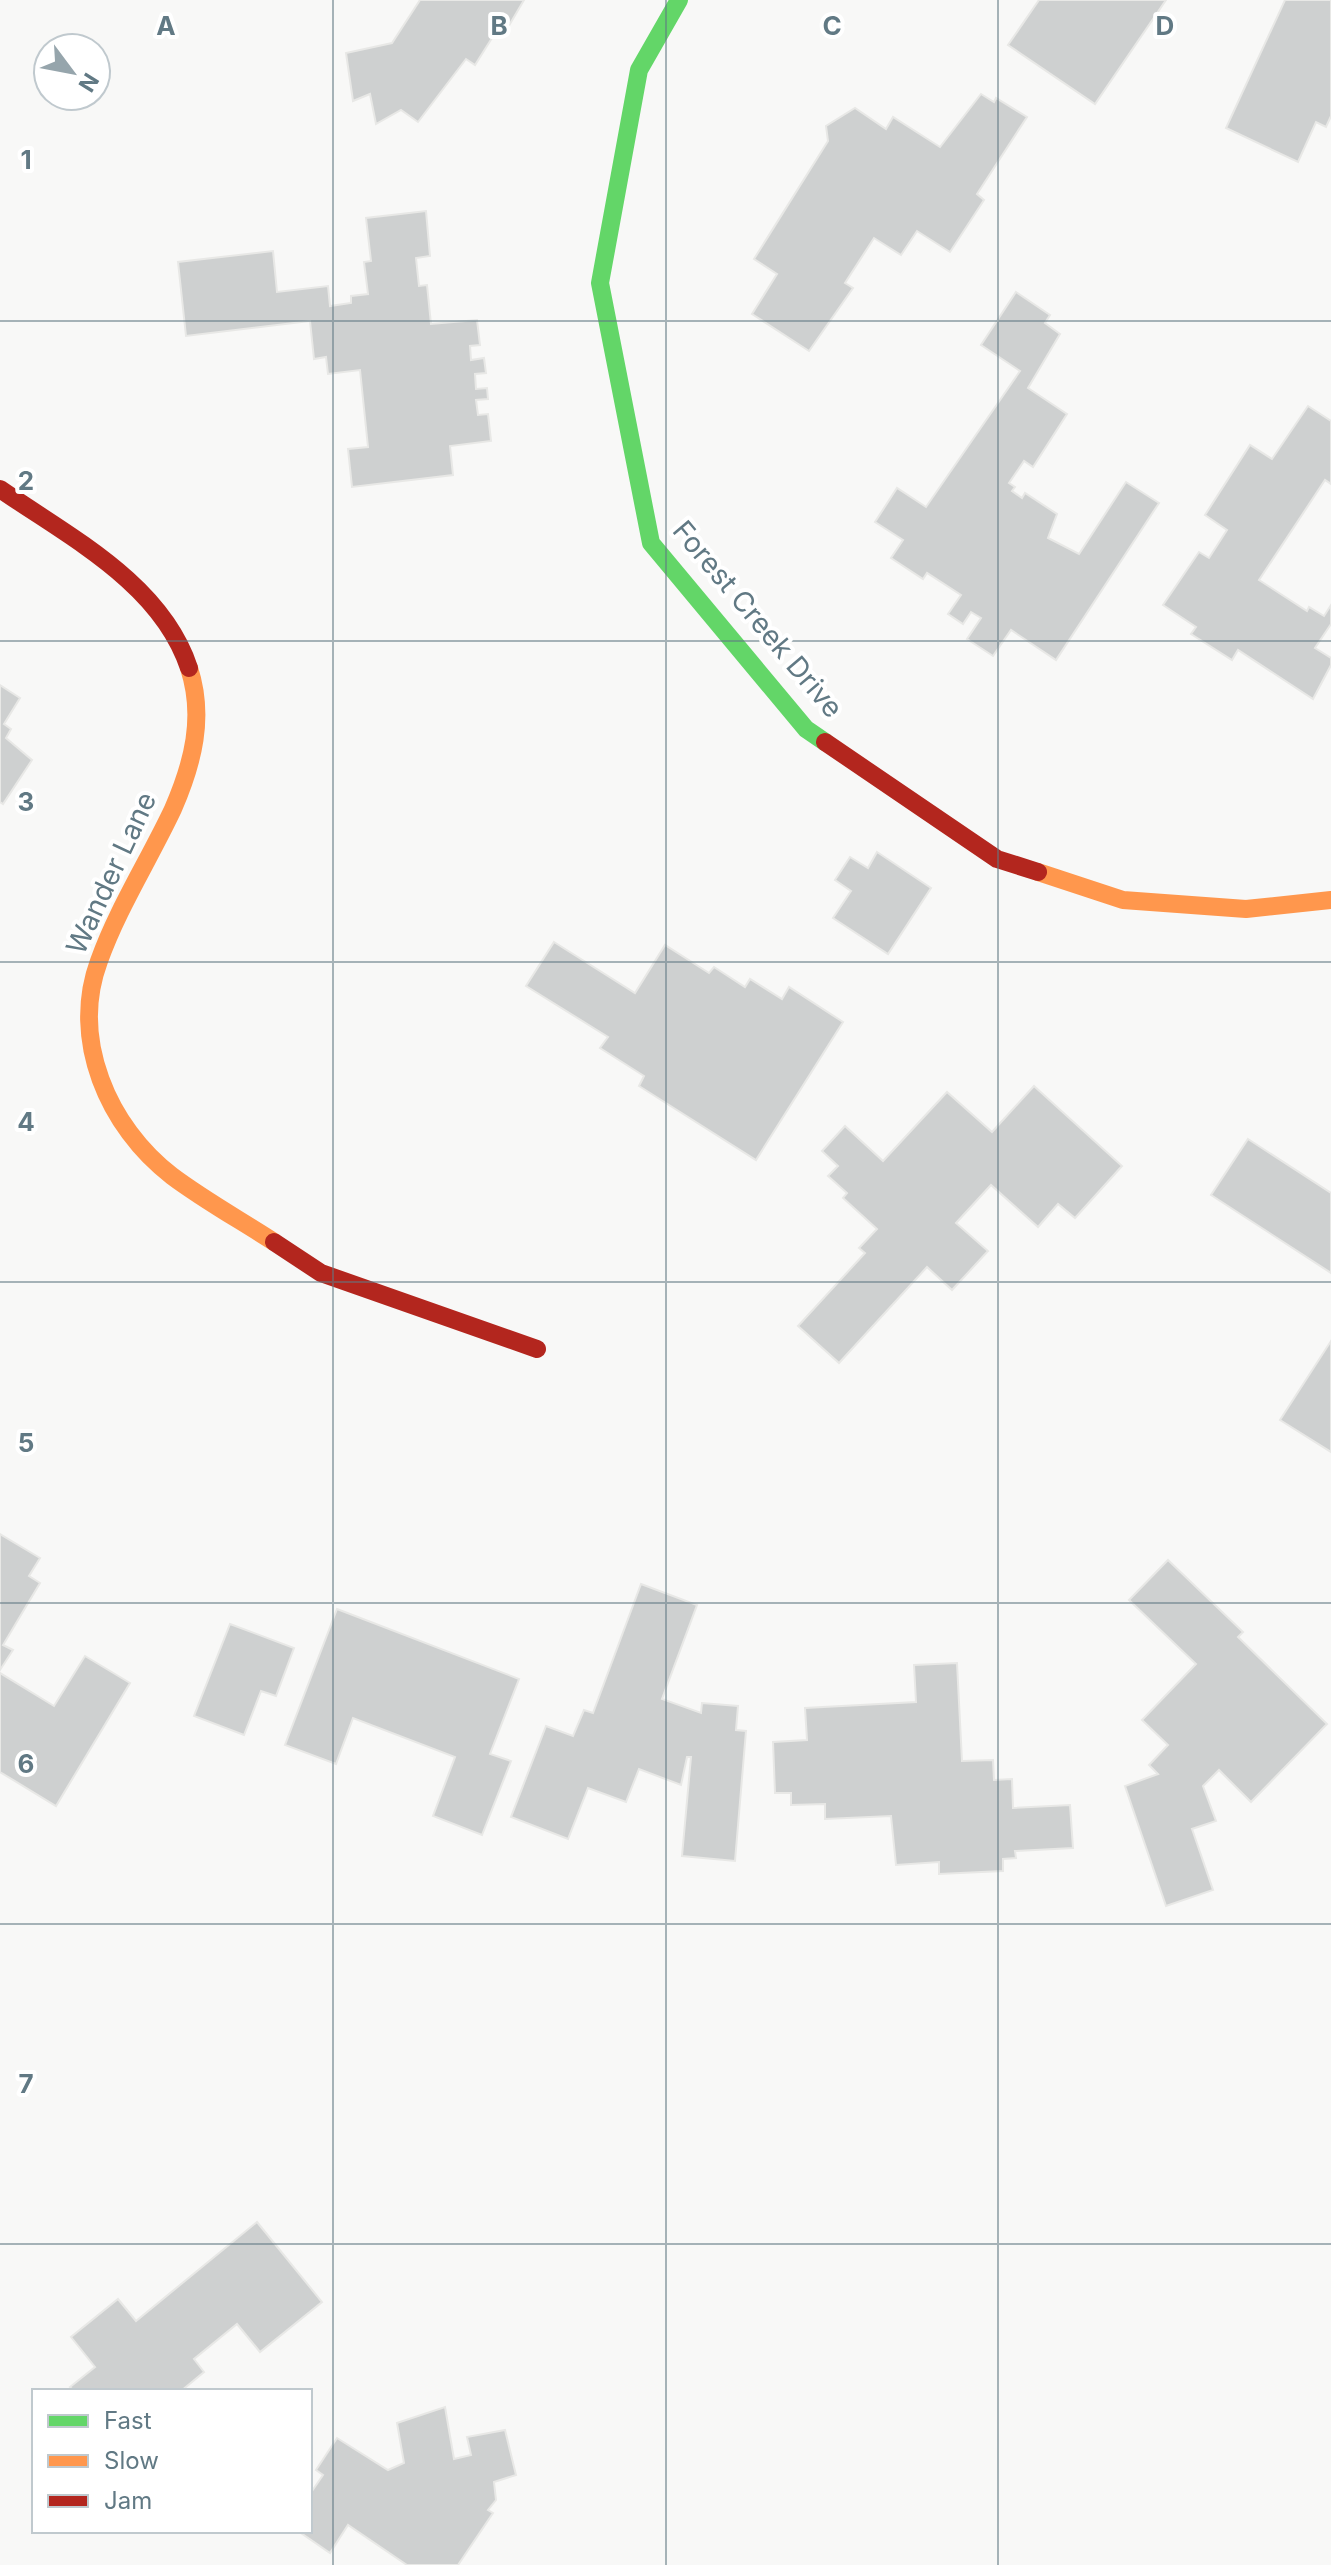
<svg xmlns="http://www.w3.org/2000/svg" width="1331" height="2565" viewBox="0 0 1331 2565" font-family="Inter,sans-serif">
<rect width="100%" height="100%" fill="#f8f8f7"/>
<g fill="#ced0d0" stroke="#e8e8e6" stroke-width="2">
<path d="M 420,0 L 524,0 L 504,34 L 497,30 L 475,65 L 466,59 L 418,122 L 401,110 L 376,124 L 370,94 L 353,101 L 346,53 L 392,43 Z"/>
<path d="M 1039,0 L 1166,0 L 1095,104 L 1008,45 Z"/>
<path d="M 1285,0 L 1331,0 L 1331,116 L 1326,127 L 1316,122 L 1298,162 L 1226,128 Z"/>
<path d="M 981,94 L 994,102 L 996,98 L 1027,117 L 977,194 L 984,200 L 950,252 L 917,231 L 901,255 L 874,238 L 845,283 L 853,288 L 809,351 L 752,314 L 777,274 L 754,259 L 828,141 L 826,126 L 855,108 L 886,129 L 893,117 L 940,147 Z"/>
<path d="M 426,211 L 430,256 L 416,258 L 419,286 L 427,285 L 431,324 L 477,320 L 480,345 L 470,346 L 471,360 L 484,358 L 486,373 L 475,374 L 476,389 L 487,388 L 488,399 L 476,400 L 478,415 L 488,414 L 491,441 L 450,446 L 453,475 L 352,487 L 348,449 L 368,447 L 360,370 L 328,374 L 326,357 L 314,359 L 310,321 L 186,336 L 178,262 L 273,251 L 277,292 L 328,286 L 330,306 L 351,303 L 351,296 L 368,294 L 364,262 L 371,261 L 366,218 Z"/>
<path d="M 1016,292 L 1050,315 L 1045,323 L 1060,334 L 1028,388 L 1067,414 L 1033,467 L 1024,461 L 1009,483 L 1015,487 L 1012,491 L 1022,498 L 1025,493 L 1057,514 L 1048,538 L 1079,554 L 1126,482 L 1159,503 L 1056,660 L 1011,630 L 993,656 L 967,639 L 981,618 L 971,612 L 963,624 L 948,614 L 961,595 L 927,573 L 923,579 L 891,558 L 903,540 L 875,522 L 897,488 L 926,507 L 1020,371 L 981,345 Z"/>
<path d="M 1308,406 L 1331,421 L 1331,484 L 1325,480 L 1259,580 L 1307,611 L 1309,607 L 1324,616 L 1331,605 L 1331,624 L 1315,648 L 1331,658 L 1331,665 L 1313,699 L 1238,650 L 1232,660 L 1191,634 L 1196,627 L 1163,605 L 1199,552 L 1209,558 L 1227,530 L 1205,515 L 1250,445 L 1272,459 Z"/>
<path d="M 0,685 L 20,698 L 4,724 L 11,729 L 6,738 L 32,760 L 3,804 L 0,802 Z"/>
<path d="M 877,852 L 931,888 L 888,954 L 833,918 L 851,891 L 835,880 L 850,857 L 868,868 Z"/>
<path d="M 554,942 L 635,993 L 665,945 L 709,973 L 714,967 L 745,987 L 750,979 L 782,999 L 789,987 L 843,1022 L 756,1160 L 639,1086 L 644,1076 L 600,1048 L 608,1037 L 526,986 Z"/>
<path d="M 1034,1086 L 1122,1166 L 1075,1218 L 1058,1204 L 1038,1227 L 991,1185 L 956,1223 L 988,1251 L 952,1290 L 927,1267 L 839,1363 L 798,1326 L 865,1253 L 859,1248 L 877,1229 L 843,1198 L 847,1193 L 828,1176 L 838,1166 L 822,1151 L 845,1126 L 883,1161 L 947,1092 L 992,1132 Z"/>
<path d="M 1248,1139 L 1331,1193 L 1331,1273 L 1211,1195 Z"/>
<path d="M 1331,1341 L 1331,1452 L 1280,1420 Z"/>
<path d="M 0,1534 L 40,1558 L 29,1576 L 40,1583 L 3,1645 L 13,1650 L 0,1670 Z"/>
<path d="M 1168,1560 L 1243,1632 L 1238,1637 L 1327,1724 L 1251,1802 L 1219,1770 L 1203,1786 L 1216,1821 L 1192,1829 L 1213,1890 L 1166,1906 L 1125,1786 L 1158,1774 L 1149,1765 L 1168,1745 L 1142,1720 L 1196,1664 L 1129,1600 Z"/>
<path d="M 641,1584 L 697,1605 L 662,1699 L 701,1713 L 702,1703 L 738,1706 L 736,1730 L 746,1731 L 735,1861 L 682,1856 L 691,1757 L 687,1757 L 681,1785 L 639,1769 L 626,1802 L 588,1788 L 568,1839 L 511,1817 L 546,1726 L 573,1736 L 584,1710 L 593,1713 Z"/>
<path d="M 337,1609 L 519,1679 L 490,1754 L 511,1761 L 482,1835 L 433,1816 L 455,1757 L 353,1718 L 336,1764 L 285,1745 Z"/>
<path d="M 230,1624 L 294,1648 L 276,1696 L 261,1691 L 244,1735 L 194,1716 Z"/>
<path d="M 85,1656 L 130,1683 L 56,1806 L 0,1772 L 0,1673 L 54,1706 Z"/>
<path d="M 957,1663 L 962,1761 L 993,1760 L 994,1780 L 1012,1779 L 1013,1808 L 1070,1805 L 1073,1848 L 1015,1851 L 1016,1858 L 1003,1859 L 1003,1871 L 939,1874 L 939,1862 L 896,1865 L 891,1816 L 825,1819 L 825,1804 L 791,1805 L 791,1793 L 775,1793 L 773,1742 L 807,1740 L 805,1708 L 916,1702 L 914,1665 Z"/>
<path d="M 257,2222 L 322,2302 L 260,2352 L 237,2324 L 194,2359 L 204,2372 L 181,2391 L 74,2391 L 70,2387 L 95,2367 L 71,2337 L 118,2299 L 136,2321 Z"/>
<path d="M 445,2407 L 454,2459 L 471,2455 L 467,2437 L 505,2430 L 516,2475 L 494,2482 L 496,2500 L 488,2510 L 493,2513 L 458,2565 L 407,2565 L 348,2525 L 330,2553 L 298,2531 L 310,2531 L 310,2494 L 323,2475 L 316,2470 L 337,2438 L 388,2470 L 404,2463 L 397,2423 Z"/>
</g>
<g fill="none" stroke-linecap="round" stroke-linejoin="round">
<path stroke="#63d668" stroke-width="18" d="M 679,0 L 639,70 L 600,283 L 651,543 L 806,729 L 825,742"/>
<g stroke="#ff974d" stroke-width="18">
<path d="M 189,668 C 205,717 193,763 173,809 C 149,860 118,908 99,961 C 70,1039 108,1127 172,1176 C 204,1200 240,1220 274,1242"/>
<path d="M 1038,872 L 1123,900 L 1246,909 L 1331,900"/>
</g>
<g stroke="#b3261e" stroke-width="18">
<path d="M 0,489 C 69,537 161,583 189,668"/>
<path d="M 825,742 L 997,859 L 1038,872"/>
<path d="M 274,1242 L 321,1273 L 537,1349"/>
</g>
</g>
<path fill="none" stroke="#617984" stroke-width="2" stroke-opacity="0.55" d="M 333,0 L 333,2565M 666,0 L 666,2565M 998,0 L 998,2565M 0,321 L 1331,321M 0,641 L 1331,641M 0,962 L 1331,962M 0,1282 L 1331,1282M 0,1603 L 1331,1603M 0,1924 L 1331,1924M 0,2244 L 1331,2244"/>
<g text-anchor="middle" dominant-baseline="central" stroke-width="8" stroke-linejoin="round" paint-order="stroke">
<g font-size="28" fill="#617984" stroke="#fff">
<text transform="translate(758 619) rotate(50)">Forest Creek Drive</text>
<text transform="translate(111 873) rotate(-65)">Wander Lane</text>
</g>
</g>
<g font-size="26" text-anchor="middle" font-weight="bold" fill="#617984" stroke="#fff" stroke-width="8" stroke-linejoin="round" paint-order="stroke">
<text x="166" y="35">A</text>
<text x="499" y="35">B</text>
<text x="832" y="35">C</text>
<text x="1165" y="35">D</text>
<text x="26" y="169">1</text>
<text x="26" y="490">2</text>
<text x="26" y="811">3</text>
<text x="26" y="1131">4</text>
<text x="26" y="1452">5</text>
<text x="26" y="1773">6</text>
<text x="26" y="2093">7</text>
</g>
<rect x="32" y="2389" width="280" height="144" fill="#ffffff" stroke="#c0c9ce" stroke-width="2"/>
<rect x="48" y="2415" width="40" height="12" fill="#63d668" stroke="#c0c9ce" stroke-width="2"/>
<text x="104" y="2429" font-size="24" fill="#617984">Fast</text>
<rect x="48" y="2455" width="40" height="12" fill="#ff974d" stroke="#c0c9ce" stroke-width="2"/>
<text x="104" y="2469" font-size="24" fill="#617984">Slow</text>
<rect x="48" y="2495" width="40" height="12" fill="#b3261e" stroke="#c0c9ce" stroke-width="2"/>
<text x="104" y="2509" font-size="24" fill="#617984">Jam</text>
<g transform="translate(72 72) rotate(122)"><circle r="38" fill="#ffffff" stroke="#c0c9ce" stroke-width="2"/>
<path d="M0-6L14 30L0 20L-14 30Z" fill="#96a5ac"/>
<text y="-12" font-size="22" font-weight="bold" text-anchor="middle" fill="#617984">N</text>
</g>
</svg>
